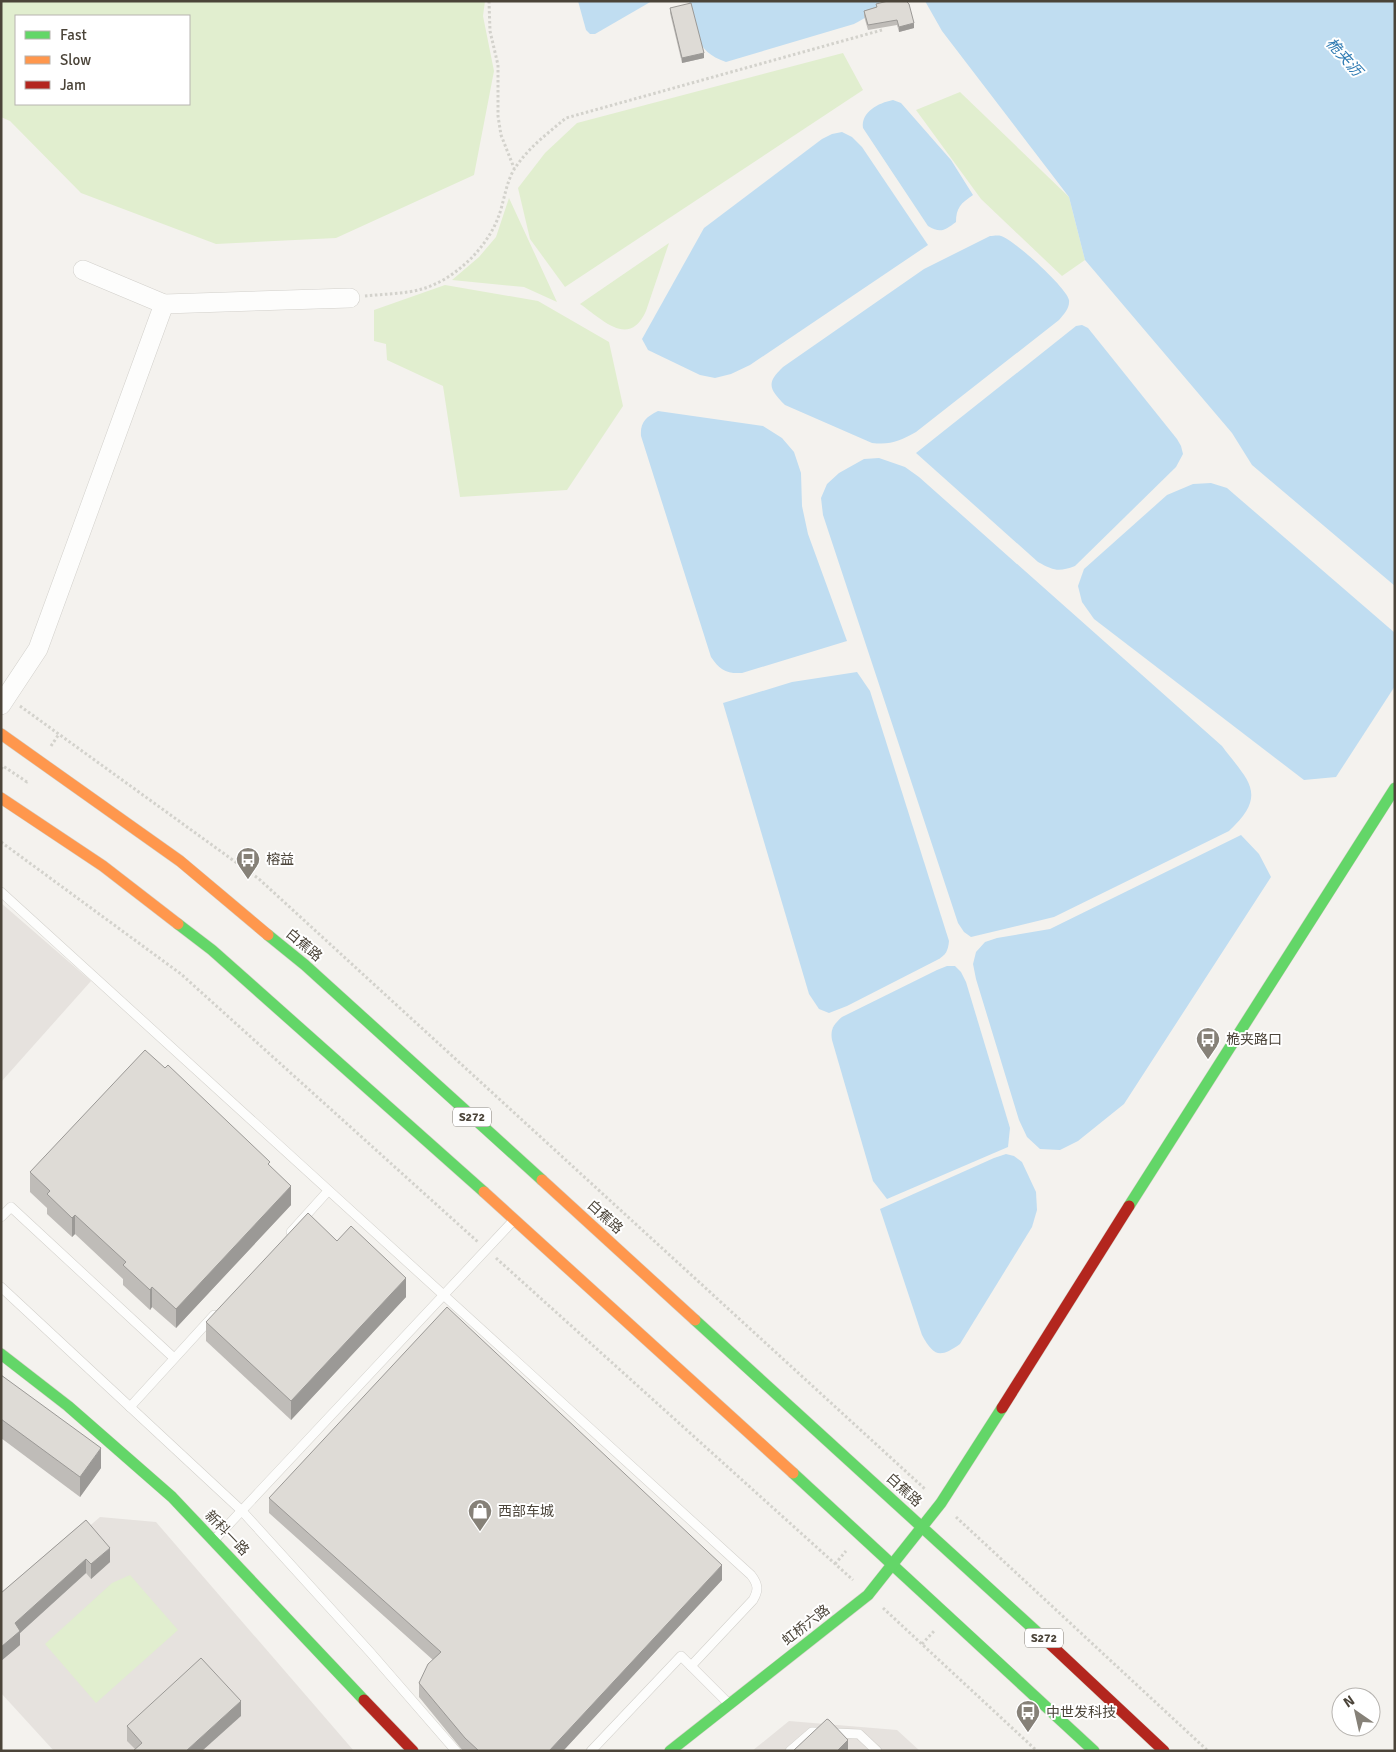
<svg xmlns="http://www.w3.org/2000/svg" width="1396" height="1752" viewBox="0 0 1396 1752" font-family="Signika,'Noto Sans SC',sans-serif">
<rect width="100%" height="100%" fill="#f4f2ee"/>
<g fill="#e6e2de">
<path d="M 1,903 L 91,981 L 1,1082 Z"/>
<path d="M 100,1517 L 156,1522 L 354,1751 L 54,1751 L 1,1693 L 1,1603 Z"/>
<path d="M 789,1721 L 897,1730 L 920,1751 L 752,1751 Z"/>
</g>
<g fill="#e1eecf" fill-rule="evenodd">
<path d="M 1,1 L 485,1 L 483,16 L 494,71 L 474,175 L 336,238 L 216,244 L 81,193 L 10,121 L 1,117 ZM 16,16 L 189,16 L 189,104 L 16,104 Z"/>
<path d="M 843,53 L 863,90 L 565,287 L 530,239 L 518,188 L 545,153 L 577,123 Z"/>
<path d="M 960,92 L 1069,197 L 1085,260 L 1062,276 L 981,199 L 916,110 Z"/>
<path d="M 509,198 L 557,302 L 524,287 L 452,280 L 479,257 L 496,237 Z"/>
<path d="M 669,243 L 646,311 C 629,349 602,319 580,304 Z"/>
<path d="M 445,285 L 538,301 L 609,342 L 623,406 L 567,490 L 460,497 L 443,386 L 387,360 L 386,344 L 374,341 L 374,310 Z"/>
<path d="M 130,1575 L 178,1630 L 96,1703 L 45,1644 L 112,1583 Z"/>
</g>
<g fill="#c0ddf1">
<path d="M 578,1 L 652,1 L 595,34 L 590,34 L 586,30 Z"/>
<path d="M 689,1 L 880,1 C 876,12 864,19 854,24 L 726,62 C 694,51 695,30 689,1 Z"/>
<path d="M 925,1 L 1395,1 L 1395,586 L 1252,465 L 1232,433 L 1085,260 L 1069,197 L 942,31 Z"/>
<path d="M 893,100 L 901,103 L 951,160 L 973,195 C 961,203 956,208 956,222 C 945,230 941,234 928,226 L 863,128 C 861,112 878,103 893,100 Z"/>
<path d="M 842,132 L 852,137 L 862,147 L 928,245 L 750,365 L 731,374 L 715,378 L 700,375 L 648,350 L 642,339 L 704,228 L 822,139 L 832,134 Z"/>
<path d="M 990,236 C 993,236 998,235 1001,236 C 1013,239 1067,288 1069,300 C 1070,308 1064,314 1059,320 L 916,432 C 899,441 892,445 872,443 L 785,405 C 769,389 766,383 783,367 L 924,269 Z"/>
<path d="M 1082,325 L 1088,328 L 1177,439 L 1181,446 L 1183,454 L 1176,467 L 1075,566 C 1059,572 1054,571 1038,562 L 916,453 L 1076,326 Z"/>
<path d="M 658,411 L 763,426 L 782,438 L 794,452 L 801,473 L 802,506 L 808,534 L 847,641 L 742,673 C 726,674 719,669 711,657 L 641,436 C 640,422 646,417 658,411 Z"/>
<path d="M 879,458 L 905,467 L 919,477 L 1222,746 C 1248,781 1269,794 1229,831 L 1054,917 L 971,937 L 964,932 L 958,923 L 823,515 L 821,498 L 827,484 L 839,473 L 864,459 Z"/>
<path d="M 1211,483 L 1227,488 L 1395,633 L 1395,686 L 1336,777 L 1304,780 L 1094,619 L 1082,602 L 1078,586 L 1084,569 L 1167,495 L 1193,484 Z"/>
<path d="M 857,672 L 870,691 L 949,941 C 948,951 946,955 937,960 L 847,1006 L 829,1013 L 819,1009 L 809,994 L 723,703 L 792,682 Z"/>
<path d="M 1241,835 L 1259,854 L 1271,877 L 1124,1104 L 1078,1141 L 1060,1150 L 1040,1149 L 1027,1137 L 1019,1120 L 976,979 L 973,964 L 976,952 L 985,942 L 997,938 L 1050,929 Z"/>
<path d="M 947,966 L 955,966 L 961,972 L 966,982 L 1010,1128 L 1008,1147 L 887,1199 L 873,1181 L 832,1040 C 830,1029 834,1024 842,1017 L 937,970 Z"/>
<path d="M 1006,1154 L 1014,1156 L 1022,1162 L 1036,1192 L 1037,1210 L 1032,1227 L 960,1344 C 940,1358 934,1357 922,1335 L 880,1209 L 994,1158 Z"/>
</g>
<g fill="none" stroke-linecap="round" stroke-linejoin="round">
<g stroke="#d2d0cb" stroke-width="10">
<g id="lane">
<path d="M 1,892 L 751,1575 C 758,1584 759,1590 753,1600 L 691,1666"/>
<path d="M 1,1217 L 11,1207 L 174,1358"/>
<path d="M 291,1232 L 328,1191"/>
<path d="M 1,1287 L 242,1511 L 370,1652 L 456,1751"/>
<path d="M 130,1407 L 214,1315"/>
<path d="M 216,1538 L 513,1221"/>
<path d="M 591,1751 L 681,1656 L 728,1703"/>
<path d="M 790,1751 L 812,1732 L 859,1734 L 877,1751"/>
</g>
</g>
<g stroke="#d2d0cb" stroke-width="20">
<g id="street">
<path d="M 83,270 L 164,304 L 350,298"/>
<path d="M 1,705 L 38,649 L 164,304"/>
</g>
</g>
<g stroke="#d3cfc5" stroke-width="12">
<g id="fast">
<path d="M 178,924 L 212,950 L 484,1192"/>
<path d="M 268,935 L 305,965 L 542,1180"/>
<path d="M 1129,1206 L 1395,788"/>
<path d="M 695,1320 L 1050,1644"/>
<path d="M 1,1354 L 68,1406 L 172,1497 L 364,1700"/>
<path d="M 793,1473 L 1094,1751"/>
<path d="M 670,1751 L 868,1595 L 941,1503 L 1002,1408"/>
</g>
</g>
<g stroke="#d3cfc5" stroke-width="12">
<g id="slow">
<path d="M 1,734 L 180,861 L 268,935"/>
<path d="M 1,798 L 103,866 L 178,924"/>
<path d="M 542,1180 L 695,1320"/>
<path d="M 484,1192 L 793,1473"/>
</g>
</g>
<g stroke="#d3cfc5" stroke-width="12">
<g id="jam">
<path d="M 1002,1408 L 1129,1206"/>
<path d="M 1050,1644 L 1164,1751"/>
<path d="M 364,1700 L 413,1751"/>
</g>
</g>
<g stroke="#d3d2cc" stroke-width="3" stroke-dasharray="2.5 2.5" stroke-linecap="butt">
<path d="M 489,1 L 490,31 L 498,65 L 498,116 L 501,135 L 514,168"/>
<path d="M 365,296 C 383,294 405,294 422,289 C 454,280 486,249 498,218 C 504,203 506,181 515,168 C 528,148 548,133 566,118 L 882,30"/>
<path d="M 20,706 L 259,879 L 925,1489"/>
<path d="M 51,746 L 59,734"/>
<path d="M 1,769 L 3,766 L 27,782 L 28,780"/>
<path d="M 1,842 L 181,974 L 478,1242"/>
<path d="M 496,1258 L 853,1580"/>
<path d="M 956,1517 L 1208,1751"/>
<path d="M 835,1564 L 846,1551"/>
<path d="M 883,1608 L 1037,1751"/>
<path d="M 922,1644 L 935,1630"/>
</g>
<use href="#lane" stroke="#fdfdfc" stroke-width="9"/>
<use href="#street" stroke="#fdfdfc" stroke-width="19"/>
<use href="#fast" stroke="#63d668" stroke-width="11"/>
<use href="#slow" stroke="#ff974d" stroke-width="11"/>
<use href="#jam" stroke="#b3261e" stroke-width="11"/>
</g>
<g fill="#bfbcb8">
<path d="M 876,4 L 914,28 L 899,32 L 897,25 L 868,30 L 864,16 L 864,11 L 876,7 Z"/>
<path d="M 670,8 L 704,58 L 682,63 L 670,13 Z"/>
<path d="M 270,1167 L 291,1205 L 176,1328 L 152,1307 L 150,1310 L 123,1285 L 123,1279 L 75,1234 L 72,1237 L 47,1214 L 47,1208 L 30,1192 L 30,1172 Z"/>
<path d="M 337,1241 L 406,1297 L 291,1420 L 206,1341 L 206,1322 Z"/>
<path d="M 1,1375 L 101,1468 L 80,1497 L 1,1438 Z"/>
<path d="M 269,1498 L 722,1580 L 563,1751 L 463,1751 L 419,1697 L 419,1683 L 433,1660 L 269,1513 Z"/>
<path d="M 86,1520 L 110,1562 L 91,1579 L 86,1573 L 20,1633 L 20,1645 L 1,1661 L 1,1593 Z"/>
<path d="M 241,1716 L 135,1749 L 127,1741 L 127,1726 Z"/>
</g>
<g fill="#9b9996">
<path d="M 914,23 L 914,28 L 899,32 L 899,27 Z"/>
<path d="M 704,53 L 704,58 L 682,63 L 682,58 Z"/>
<path d="M 291,1186 L 291,1205 L 176,1328 L 176,1309 Z"/>
<path d="M 75,1215 L 75,1234 L 72,1237 L 72,1218 Z"/>
<path d="M 406,1278 L 406,1297 L 291,1420 L 291,1401 Z"/>
<path d="M 152,1287 L 152,1307 L 150,1310 L 150,1290 Z"/>
<path d="M 101,1448 L 101,1468 L 80,1497 L 80,1477 Z"/>
<path d="M 110,1548 L 110,1562 L 91,1579 L 91,1564 Z"/>
<path d="M 86,1559 L 86,1573 L 20,1633 L 20,1645 L 1,1661 L 1,1647 L 15,1623 Z"/>
<path d="M 722,1565 L 722,1580 L 563,1751 L 549,1751 Z"/>
<path d="M 241,1701 L 241,1716 L 202,1751 L 186,1751 Z"/>
<path d="M 848,1740 L 848,1751 L 837,1751 Z"/>
</g>
<g fill="#dedbd6" stroke="#9b9996">
<path d="M 888,1 L 906,1 L 909,4 L 914,23 L 899,27 L 897,20 L 868,25 L 864,11 L 877,7 L 876,4 Z"/>
<path d="M 691,3 L 704,53 L 682,58 L 670,8 Z"/>
<path d="M 145,1050 L 165,1068 L 168,1065 L 270,1162 L 268,1164 L 291,1186 L 176,1309 L 152,1287 L 150,1290 L 123,1265 L 126,1262 L 75,1215 L 72,1218 L 47,1194 L 50,1191 L 30,1172 Z"/>
<path d="M 308,1213 L 337,1241 L 351,1226 L 406,1278 L 291,1401 L 206,1322 Z"/>
<path d="M 447,1307 L 722,1565 L 549,1751 L 479,1751 L 465,1738 L 419,1683 L 428,1664 L 441,1652 L 269,1498 Z"/>
<path d="M 1,1375 L 101,1448 L 80,1477 L 1,1419 Z"/>
<path d="M 86,1520 L 110,1548 L 91,1564 L 86,1559 L 15,1623 L 20,1631 L 1,1647 L 1,1593 Z"/>
<path d="M 201,1658 L 241,1701 L 186,1751 L 133,1751 L 142,1743 L 127,1726 Z"/>
<path d="M 827,1719 L 829,1720 L 848,1740 L 837,1751 L 793,1751 Z"/>
</g>
<defs>
<g id="bus-pin" transform="scale(1.25)"><path d="M0 17L-7.5 6A9.5 9.5 0 1 1 7.5 6Z" fill="#868178" stroke="#fff"/><path d="M-5-6H5V4H4V6H2V4H-2V6H-4V4H-5ZM-3.5-4V0h7V-4ZM-3.5 1.2v1.5H-2V1.2ZM2 1.2v1.5H3.5V1.2Z" fill="#fff"/></g>
<g id="shop-pin" transform="scale(1.25)"><path d="M0 17L-7.5 6A9.5 9.5 0 1 1 7.5 6Z" fill="#868178" stroke="#fff"/><path d="M-5-2.5h2.3a2.7 3.5 0 0 1 5.4 0H5L5.5 6h-11ZM-1.5-2.5h3a1.5 2.3 0 0 0-3 0Z" fill="#fff"/></g>
</defs>
<g fill-rule="evenodd">
<use href="#bus-pin" x="248" y="859"/>
<use href="#bus-pin" x="1208" y="1039"/>
<use href="#shop-pin" x="480" y="1511"/>
<use href="#bus-pin" x="1028" y="1712"/>
</g>
<g text-anchor="middle" dominant-baseline="central" stroke-width="4" stroke-linejoin="round" paint-order="stroke">
<g fill="#fff" stroke="#817c74" stroke-width="1">
<rect x="453" y="1107.5" width="38" height="19" rx="4"/>
<rect x="1025" y="1628.5" width="38" height="19" rx="4"/>
</g>
<g font-size="12" font-weight="bold" fill="#4b4439">
<text x="472" y="1117">S272</text>
<text x="1044" y="1638">S272</text>
</g>
<g font-size="14" fill="#4b4439" stroke="#fff" text-anchor="start">
<text x="266" y="859">榕益</text>
<text x="1226" y="1039">桅夹路口</text>
<text x="498" y="1511">西部车城</text>
<text x="1046" y="1712">中世发科技</text>
</g>
<g font-size="14" fill="#4b4439" stroke="#fff">
<text transform="translate(304 945) rotate(40)">白蕉路</text>
<text transform="translate(605 1217) rotate(42)">白蕉路</text>
<text transform="translate(904 1490) rotate(42)">白蕉路</text>
<text transform="translate(227 1533) rotate(46)">新科一路</text>
<text transform="translate(806 1625) rotate(-38)">虹桥六路</text>
</g>
<g font-size="15" font-style="italic" fill="#2e7ab2" stroke="#fff">
<text transform="translate(1344 57) rotate(48)">桅夹沥</text>
</g>
</g>
<rect width="1396" height="1752" fill="none" stroke="#4b4439" stroke-width="5"/>
<rect x="15" y="15" width="175" height="90" fill="#ffffff" stroke="#b7b4b0"/>
<rect x="25" y="31" width="25" height="8" fill="#63d668" stroke="#b7b4b0"/>
<text x="60" y="40" font-size="15" fill="#4b4439">Fast</text>
<rect x="25" y="56" width="25" height="8" fill="#ff974d" stroke="#b7b4b0"/>
<text x="60" y="65" font-size="15" fill="#4b4439">Slow</text>
<rect x="25" y="81" width="25" height="8" fill="#b3261e" stroke="#b7b4b0"/>
<text x="60" y="90" font-size="15" fill="#4b4439">Jam</text>
<g transform="translate(1356 1712) rotate(326)"><circle r="24" fill="#ffffff" stroke="#b7b4b0"/>
<path d="M0-4L9 19L0 12L-9 19Z" fill="#868178"/>
<text y="-8" font-size="14" font-weight="bold" text-anchor="middle" fill="#4b4439">N</text>
</g>
</svg>
